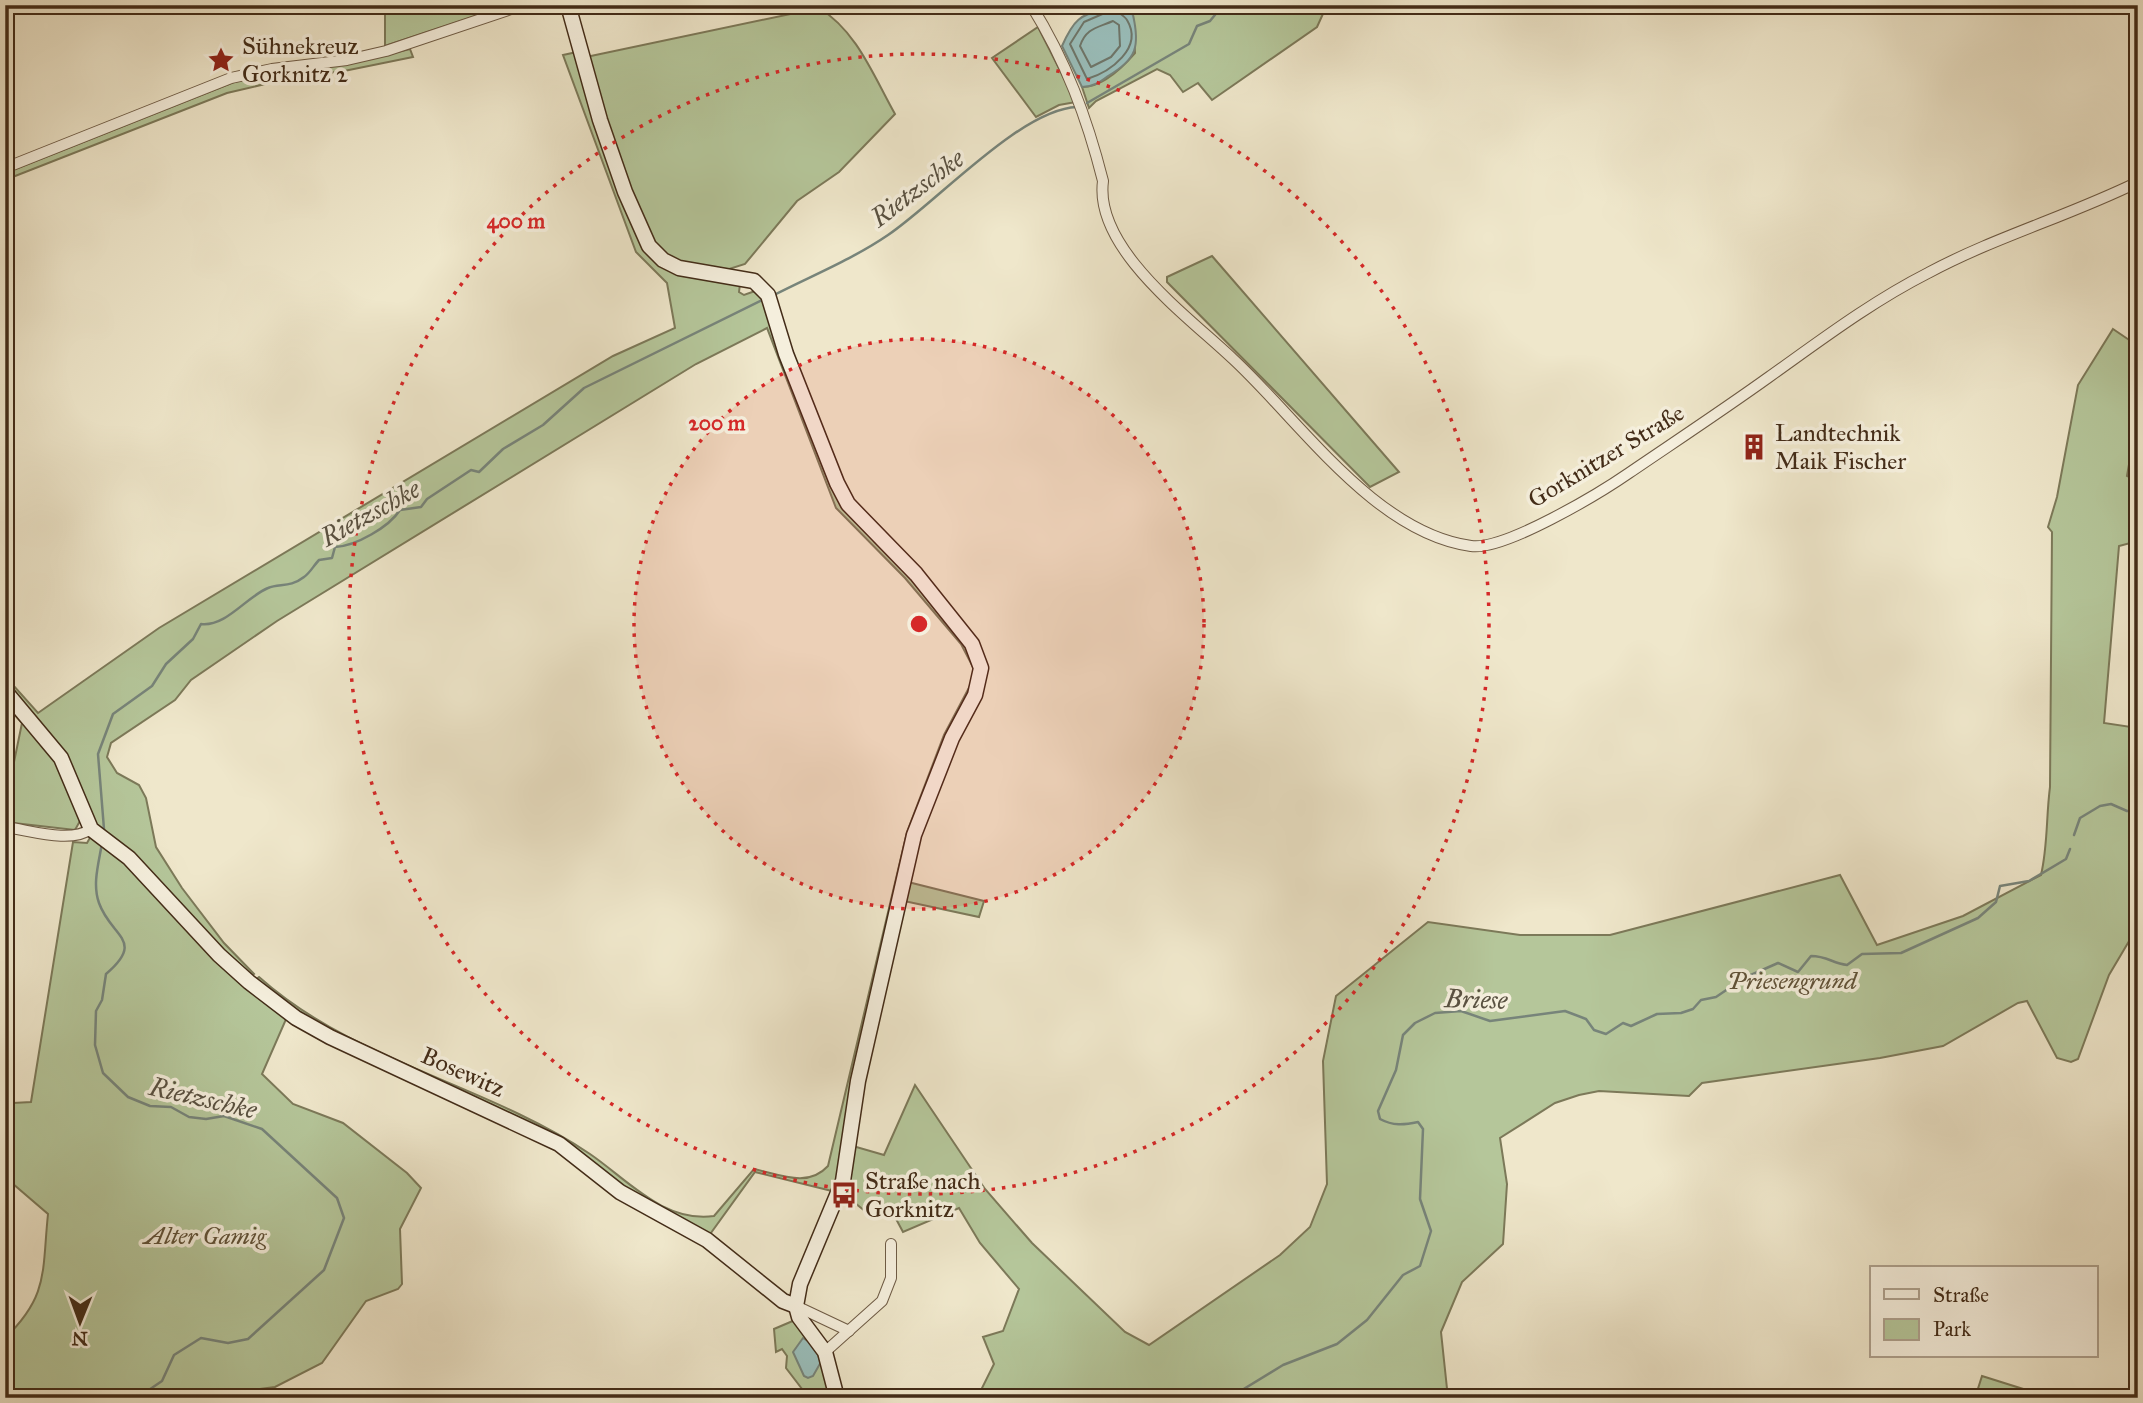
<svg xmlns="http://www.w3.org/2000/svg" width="2143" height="1403" viewBox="0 0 2143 1403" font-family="'IM FELL Great Primer',serif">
<rect width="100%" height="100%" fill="#efe7cb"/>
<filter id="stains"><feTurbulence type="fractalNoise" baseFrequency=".00286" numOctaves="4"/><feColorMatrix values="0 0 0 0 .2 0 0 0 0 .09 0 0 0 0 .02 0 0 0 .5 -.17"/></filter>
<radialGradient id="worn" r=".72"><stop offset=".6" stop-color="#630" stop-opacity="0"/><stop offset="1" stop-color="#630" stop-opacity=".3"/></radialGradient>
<g fill="#b5c69a" stroke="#7c7959" stroke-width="2">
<path d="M 385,5 L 480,5 L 482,14 L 385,46 Z"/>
<path d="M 1119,5 L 1327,5 L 1317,27 L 1212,100 L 1198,83 L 1183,92 L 1170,75 L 1157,69 L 1096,101 L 1089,108 L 1082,87 C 1103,87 1122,68 1135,53 L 1133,15 Z"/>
<path d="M 819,8 C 857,31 874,77 895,114 L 839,172 L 797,201 L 745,264 L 726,270 L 681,266 L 652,244 L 629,189 L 586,57 Z"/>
<path d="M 1038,27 L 1076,102 L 1059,105 L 1036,117 L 992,58 Z"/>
<path d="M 410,49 L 413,57 L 344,71 L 295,77 L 227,93 L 5,180 L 5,173 L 234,82 L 274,73 L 348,64 Z"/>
<path d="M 577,52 L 647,249 L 740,284 L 739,292 L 744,295 L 758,290 L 763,294 L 833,485 L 913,576 L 975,657 L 976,681 L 921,801 L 836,1192 L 755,1172 L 708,1237 L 648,1205 L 589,1160 L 323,1028 L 254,981 L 259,977 C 354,1062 486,1084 590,1154 C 628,1180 664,1223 714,1216 L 754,1169 C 781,1175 808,1188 828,1166 L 907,832 L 944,735 L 972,682 L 974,669 L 961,644 L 905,578 L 836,508 L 767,328 L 696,364 L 277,621 L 191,680 L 175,700 L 111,743 L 107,757 L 117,773 L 139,785 L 146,798 L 156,847 L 182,888 L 224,943 L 254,974 L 250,977 L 96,827 L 81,794 L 5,685 L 5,676 L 38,713 L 159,628 L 613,356 L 675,328 L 667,283 L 636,252 L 563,55 Z"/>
<path d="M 1212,256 L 1399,472 L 1370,487 L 1167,282 L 1167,277 Z"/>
<path d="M 2113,329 L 2138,346 L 2138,413 L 2127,476 L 2138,481 L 2138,541 L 2119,546 L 2104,723 L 2138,728 L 2138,926 L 2109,975 L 2078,1059 L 2071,1062 L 2057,1058 L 2027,1001 L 2018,1003 L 1943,1046 L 1880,1058 L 1702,1083 L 1689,1096 L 1599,1091 L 1579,1095 L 1555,1103 L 1500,1138 L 1507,1184 L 1503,1244 L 1462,1282 L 1441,1332 L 1448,1398 L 999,1398 L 982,1388 L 994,1364 L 983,1337 L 1003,1331 L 1019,1289 L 980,1243 L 959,1208 L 903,1232 L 888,1204 L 870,1215 L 845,1195 L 853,1146 L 884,1155 L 915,1085 L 985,1189 L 1032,1243 L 1125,1332 L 1149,1345 L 1280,1255 L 1310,1227 L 1327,1184 L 1323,1061 L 1336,996 L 1428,922 L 1520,935 L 1610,935 L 1840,875 L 1877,945 L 1963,916 L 2041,875 C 2048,845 2046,817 2050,787 L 2052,532 L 2048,527 L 2057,497 L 2078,385 Z"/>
<path d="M 5,697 L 57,759 L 80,821 L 75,830 L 5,822 L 5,806 L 22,723 L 5,704 Z"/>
<path d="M 91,836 L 96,836 L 287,1017 L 262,1074 L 293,1104 L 343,1123 L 407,1173 L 421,1188 L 400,1229 L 402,1284 L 398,1289 L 366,1301 L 322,1363 L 275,1387 L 231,1393 L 223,1398 L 5,1398 L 5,1338 C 49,1296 42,1271 48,1214 L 5,1177 L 5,1093 L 13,1103 L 31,1102 L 73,842 L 87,843 Z"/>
<path d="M 908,882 L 984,901 L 979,917 L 904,901 Z"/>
<path d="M 795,1320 L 815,1344 L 831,1398 L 809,1398 L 786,1368 L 787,1356 L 782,1349 L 776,1352 L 774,1329 Z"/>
<path d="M 1982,1376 L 2052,1398 L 1975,1398 Z"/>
</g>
<g fill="#9abfbc" stroke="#77847a" stroke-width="2">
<path d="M 1113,5 L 1119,5 L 1133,15 C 1140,46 1137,59 1108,76 C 1100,82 1093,87 1082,87 L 1062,46 C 1076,14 1082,16 1113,5 Z"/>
<path d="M 803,1338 L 814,1345 L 821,1362 L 813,1376 L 808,1378 L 804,1376 L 793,1352 Z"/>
</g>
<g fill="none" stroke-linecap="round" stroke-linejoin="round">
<g stroke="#6e766a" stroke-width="2">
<path d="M 1114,9 C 1117,12 1125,16 1127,20 C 1144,48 1110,72 1087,79 L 1070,44 L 1084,22 Z"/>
<path d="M 1113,21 L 1119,25 L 1120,46 L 1111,57 L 1091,67 L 1080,46 C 1086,28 1097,28 1113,21 Z"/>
</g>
<g stroke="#77847a" stroke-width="2.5">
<path d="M 1087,103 L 1189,44 L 1197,26 L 1210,21 L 1223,5"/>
<path d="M 774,295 C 811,276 853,259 888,235 C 937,202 1021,109 1077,107"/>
<path d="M 104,829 L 98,754 L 113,714 L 152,686 L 166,664 L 193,639 L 201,624 C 226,627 246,597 268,588 C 279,583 290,588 304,577 C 310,573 314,565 319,560 L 332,558 L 335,547 C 356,546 389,527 400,510 L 421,507 L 427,499 L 471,470 L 479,472 L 503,449 L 543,425 L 584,388 L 764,299"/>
<path d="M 2074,835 L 2080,818 L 2100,806 L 2111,804 L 2127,811 L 2138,811"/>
<path d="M 102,843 C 99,862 92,884 99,903 C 111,937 146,940 106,974 L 102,1000 L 96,1011 L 95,1045 L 103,1073 L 128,1097 L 150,1106 L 171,1107 L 189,1117 L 206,1119 L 224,1116 L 262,1129 L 337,1198 L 344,1218 L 324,1270 L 248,1339 L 228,1343 L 201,1338 L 174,1355 L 162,1381 L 137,1398"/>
<path d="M 1229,1398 L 1283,1365 L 1337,1344 L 1367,1320 L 1403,1275 L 1420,1266 L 1431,1231 L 1420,1199 L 1423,1129 L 1418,1122 C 1404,1125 1393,1126 1380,1119 L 1378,1111 L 1396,1070 L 1403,1035 L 1415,1023 L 1435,1013 L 1461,1011 L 1490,1021 L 1565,1011 L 1586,1019 L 1594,1030 L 1606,1034 L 1623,1023 L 1631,1026 L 1657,1014 L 1681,1013 L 1693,1009 L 1701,1000 L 1716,997 L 1744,978 L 1778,963 L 1798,972 L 1811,956 C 1827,956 1832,963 1847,965 L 1862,954 L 1901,953 L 1978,918 L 1996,902 L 2000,886 L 2029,881 L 2066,859 L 2070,849"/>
</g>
<g stroke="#6e5b45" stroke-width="12">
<g id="street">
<path d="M 1031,5 C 1066,61 1087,118 1103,181 C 1094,249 1189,317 1233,359 C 1300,421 1375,533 1471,546 C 1504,551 1600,493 1629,473 C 1676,441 1723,410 1769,377 C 1821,340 1871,302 1928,273 C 1995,237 2069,216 2138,182"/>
<path d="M 5,168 L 231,78 L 272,69 L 347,60 L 386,51 L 523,5"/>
<path d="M 5,827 C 30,830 70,844 91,829"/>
<path d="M 796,1306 L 849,1331"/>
<path d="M 825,1352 L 882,1301 L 891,1278 L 891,1244"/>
</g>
</g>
<g stroke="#432c18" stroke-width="17">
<g id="secondary">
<path d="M 568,5 L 600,120 L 625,192 L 649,246 L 663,260 L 679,268 L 754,281 L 768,295 L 786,354 L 837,483 L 848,504 L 916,574 L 972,644 L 981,668 L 975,695 L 952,738 L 914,835 L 858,1081 L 843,1181 L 800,1284 L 796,1306 L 799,1317 L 825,1352 L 837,1398"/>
<path d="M 5,691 L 61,758 L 91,829 L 129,858 L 219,955 L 249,982 L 296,1018 L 330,1037 L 559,1144 L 620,1192 L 707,1240 L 783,1301 L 796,1306"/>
</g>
</g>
<use href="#street" stroke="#f5efdd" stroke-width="10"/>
<use href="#secondary" stroke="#f5efdd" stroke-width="14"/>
</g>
<circle cx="919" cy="624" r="285" fill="#d62828" fill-opacity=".12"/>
<g fill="none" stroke="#d62828" stroke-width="3.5" stroke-dasharray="3.5 7">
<circle cx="919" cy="624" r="285"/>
<circle cx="919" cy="624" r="570"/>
</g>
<defs>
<g id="sight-bare" transform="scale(2.1)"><path d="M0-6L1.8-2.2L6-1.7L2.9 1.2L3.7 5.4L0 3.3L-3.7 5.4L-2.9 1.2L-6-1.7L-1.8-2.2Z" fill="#8f2418" stroke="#f5efdd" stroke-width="2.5" paint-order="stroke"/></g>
<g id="building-bare" transform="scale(2.1)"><path d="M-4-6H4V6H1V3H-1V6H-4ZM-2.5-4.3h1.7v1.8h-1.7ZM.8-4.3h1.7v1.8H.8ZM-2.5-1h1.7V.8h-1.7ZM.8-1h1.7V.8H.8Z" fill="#8f2418" stroke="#f5efdd" stroke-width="2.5" paint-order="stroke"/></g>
<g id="bus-bare" transform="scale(2.1)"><path d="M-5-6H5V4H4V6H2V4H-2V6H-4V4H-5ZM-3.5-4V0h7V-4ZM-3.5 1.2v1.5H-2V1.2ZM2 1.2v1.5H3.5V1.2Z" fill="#8f2418" stroke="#f5efdd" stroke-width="2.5" paint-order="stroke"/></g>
</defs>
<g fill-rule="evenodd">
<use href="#sight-bare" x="221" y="60"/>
<use href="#building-bare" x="1754" y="447"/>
<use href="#bus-bare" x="844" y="1195"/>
</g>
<g text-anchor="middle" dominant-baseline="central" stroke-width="7" stroke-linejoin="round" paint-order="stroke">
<g font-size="24" fill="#432c18" stroke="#f5efdd" text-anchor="start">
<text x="242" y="46">Sühnekreuz<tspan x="242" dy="28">Gorknitz 2</tspan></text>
<text x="1775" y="433">Landtechnik<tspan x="1775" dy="28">Maik Fischer</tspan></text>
<text x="865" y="1181">Straße nach<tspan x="865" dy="28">Gorknitz</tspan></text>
</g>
<g font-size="24" fill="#432c18" stroke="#f5efdd">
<text transform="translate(1606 456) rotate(-31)">Gorknitzer Straße</text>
<text transform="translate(463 1072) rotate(24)">Bosewitz</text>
</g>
<g font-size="24" font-style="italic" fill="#605238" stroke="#f5efdd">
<text x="1792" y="981">Priesengrund</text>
<text x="205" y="1236">Alter Gamig</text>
</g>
<g font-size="26" font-style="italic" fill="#595141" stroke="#f5efdd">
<text transform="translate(917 188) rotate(-37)">Rietzschke</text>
<text transform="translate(370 513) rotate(-29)">Rietzschke</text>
<text transform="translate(1476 999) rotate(2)">Briese</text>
<text transform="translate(203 1098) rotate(13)">Rietzschke</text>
</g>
</g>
<circle cx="919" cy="624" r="10" fill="#d62828" stroke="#f5efdd" stroke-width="3.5"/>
<g font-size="21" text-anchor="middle" font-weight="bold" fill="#d62828" stroke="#f5efdd" stroke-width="7" stroke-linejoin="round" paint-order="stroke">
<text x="516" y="228">400 m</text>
<text x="717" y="430">200 m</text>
</g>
<rect width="2143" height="1403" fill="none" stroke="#efe7cb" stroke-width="28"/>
<rect x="7" y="7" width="2129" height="1389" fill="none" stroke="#432c18" stroke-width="3.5"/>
<rect x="14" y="14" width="2115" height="1375" fill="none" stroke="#432c18" stroke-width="2"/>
<rect x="1870" y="1266" width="228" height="91" fill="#f5efdd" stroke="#aea18e" stroke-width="2"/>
<rect x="1884" y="1289" width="35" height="10" fill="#f5efdd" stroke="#aea18e" stroke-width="2"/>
<text x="1933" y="1302" font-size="21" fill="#432c18">Straße</text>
<rect x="1884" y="1319" width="35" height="21" fill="#b5c69a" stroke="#aea18e" stroke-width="2"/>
<text x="1933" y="1336" font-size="21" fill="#432c18">Park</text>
<g transform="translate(80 1322) rotate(181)" stroke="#f5efdd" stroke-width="5" paint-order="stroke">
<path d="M0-5L12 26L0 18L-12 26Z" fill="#432c18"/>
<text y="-10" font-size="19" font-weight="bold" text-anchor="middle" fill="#432c18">N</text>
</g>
<rect width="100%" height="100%" filter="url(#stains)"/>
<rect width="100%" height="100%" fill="url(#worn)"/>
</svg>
